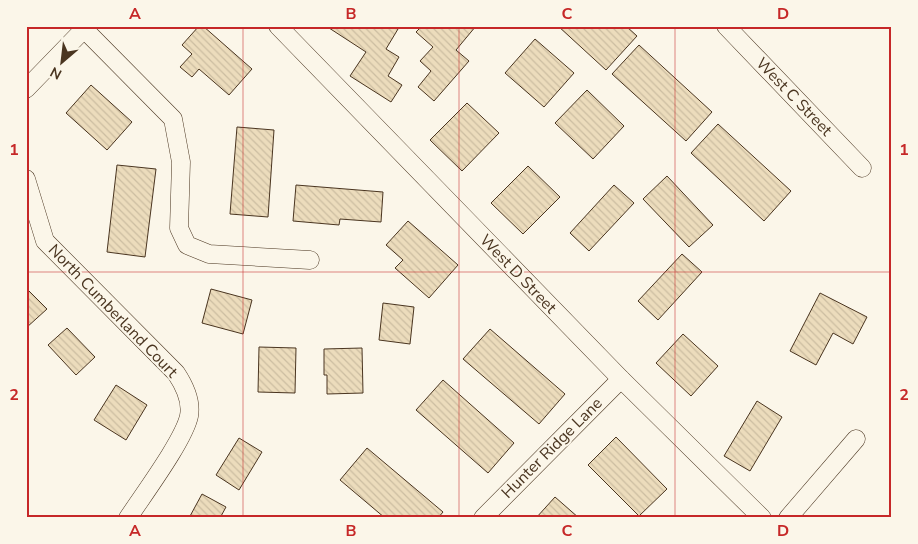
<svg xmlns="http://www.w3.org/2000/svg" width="918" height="544" viewBox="0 0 918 544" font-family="'Nunito Sans',sans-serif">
<defs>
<pattern id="building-back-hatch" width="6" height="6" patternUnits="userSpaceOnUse" patternTransform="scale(1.25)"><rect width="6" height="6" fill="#ecdcbc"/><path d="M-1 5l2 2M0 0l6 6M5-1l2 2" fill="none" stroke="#ccbda1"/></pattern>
</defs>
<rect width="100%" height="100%" fill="#fbf6e9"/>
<g fill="url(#building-back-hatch)" stroke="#4a3520">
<path d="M 199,26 L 203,26 L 252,69 L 229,95 L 199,69 L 192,77 L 180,67 L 192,54 L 182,45 Z"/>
<path d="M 326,26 L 393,26 L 398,29 L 386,49 L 399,57 L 388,76 L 402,85 L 391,102 L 350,76 L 366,52 Z"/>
<path d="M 422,26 L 476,26 L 456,50 L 469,61 L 434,101 L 418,87 L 431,71 L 420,61 L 433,47 L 416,32 Z"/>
<path d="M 558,26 L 626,26 L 637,36 L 606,70 Z"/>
<path d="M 535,39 L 574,73 L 544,107 L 505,73 Z"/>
<path d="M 639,45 L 712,112 L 686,141 L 612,74 Z"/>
<path d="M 91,85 L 132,122 L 107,150 L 66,113 Z"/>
<path d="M 587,90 L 624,126 L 593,159 L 555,123 Z"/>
<path d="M 467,103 L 499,133 L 462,171 L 430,140 Z"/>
<path d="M 718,124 L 791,191 L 764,221 L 691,153 Z"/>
<path d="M 237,127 L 274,130 L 268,217 L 230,214 Z"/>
<path d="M 117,165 L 156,169 L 145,257 L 107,252 Z"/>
<path d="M 528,166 L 560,197 L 523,234 L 491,203 Z"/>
<path d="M 667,176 L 713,225 L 689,247 L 643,199 Z"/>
<path d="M 296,185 L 383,192 L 381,222 L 340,219 L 339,225 L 293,221 Z"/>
<path d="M 614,185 L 634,203 L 589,251 L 570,233 Z"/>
<path d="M 408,221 L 458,265 L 429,298 L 395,268 L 403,260 L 386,245 Z"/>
<path d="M 682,254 L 702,272 L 658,320 L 638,301 Z"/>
<path d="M 26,288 L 47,309 L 26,328 Z"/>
<path d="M 211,289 L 252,300 L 243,334 L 202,323 Z"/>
<path d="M 820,293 L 867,317 L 853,344 L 833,333 L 816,365 L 790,351 Z"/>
<path d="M 383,303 L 414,307 L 410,344 L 379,340 Z"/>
<path d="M 67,328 L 95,357 L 76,375 L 48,345 Z"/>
<path d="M 490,329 L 565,394 L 539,424 L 463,359 Z"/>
<path d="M 683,334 L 718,366 L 691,396 L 656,363 Z"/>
<path d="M 259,347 L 296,348 L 295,393 L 258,392 Z"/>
<path d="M 362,348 L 363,393 L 327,394 L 327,375 L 324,375 L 324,349 Z"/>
<path d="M 443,380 L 514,443 L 488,473 L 416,410 Z"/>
<path d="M 116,385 L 147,405 L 126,440 L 94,420 Z"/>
<path d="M 757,401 L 782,417 L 750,471 L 724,456 Z"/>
<path d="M 616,437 L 667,489 L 639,516 L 588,465 Z"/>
<path d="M 239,438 L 262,452 L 239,490 L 216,475 Z"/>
<path d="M 367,448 L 443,512 L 438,518 L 385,518 L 340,480 Z"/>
<path d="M 202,494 L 226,507 L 220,518 L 189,518 Z"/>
<path d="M 555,497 L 579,518 L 536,518 Z"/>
</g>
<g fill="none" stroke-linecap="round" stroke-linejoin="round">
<g stroke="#4a3520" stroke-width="19">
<g id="minor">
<path d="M 278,26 L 621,379 L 762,518"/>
<path d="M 726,26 L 862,168"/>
<path d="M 84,29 L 173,119 L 181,162 L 179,228 L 187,245 L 209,254 L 310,260"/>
<path d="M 26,89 L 87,26"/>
<path d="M 26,179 L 45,241 L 176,373 C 184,385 192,400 189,416 C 184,440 143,495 128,518"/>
<path d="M 483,518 L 621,379"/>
<path d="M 788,518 L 856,439"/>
</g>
</g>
<use href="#minor" stroke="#fbf6e9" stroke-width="18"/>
</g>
<path fill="none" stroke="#c62828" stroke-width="1" stroke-opacity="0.55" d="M 243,26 L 243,518M 459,26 L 459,518M 675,26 L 675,518M 26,272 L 892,272"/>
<g text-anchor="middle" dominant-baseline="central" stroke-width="4" stroke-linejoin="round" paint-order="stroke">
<g font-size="16" fill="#4a3520" stroke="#fbf6e9">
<text transform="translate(794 97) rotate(46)">West C Street</text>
<text transform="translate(518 274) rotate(46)">West D Street</text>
<text transform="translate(113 311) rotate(46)">North Cumberland Court</text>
<text transform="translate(552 448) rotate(-45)">Hunter Ridge Lane</text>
</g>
</g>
<rect width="918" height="544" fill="none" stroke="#fbf6e9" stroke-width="55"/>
<g transform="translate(62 62) rotate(208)" stroke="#fbf6e9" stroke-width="4" paint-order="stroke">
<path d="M0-4L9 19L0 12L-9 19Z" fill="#4a3520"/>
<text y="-8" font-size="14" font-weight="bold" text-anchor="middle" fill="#4a3520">N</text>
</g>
<rect x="28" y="28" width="862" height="488" fill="none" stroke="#c62828" stroke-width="2"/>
<g font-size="16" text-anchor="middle" font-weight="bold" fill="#c62828">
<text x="135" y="19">A</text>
<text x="351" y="19">B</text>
<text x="567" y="19">C</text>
<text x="783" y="19">D</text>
<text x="14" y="155">1</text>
<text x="904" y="155">1</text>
<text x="14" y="400">2</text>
<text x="904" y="400">2</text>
<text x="135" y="536">A</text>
<text x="351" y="536">B</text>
<text x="567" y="536">C</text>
<text x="783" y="536">D</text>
</g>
</svg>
